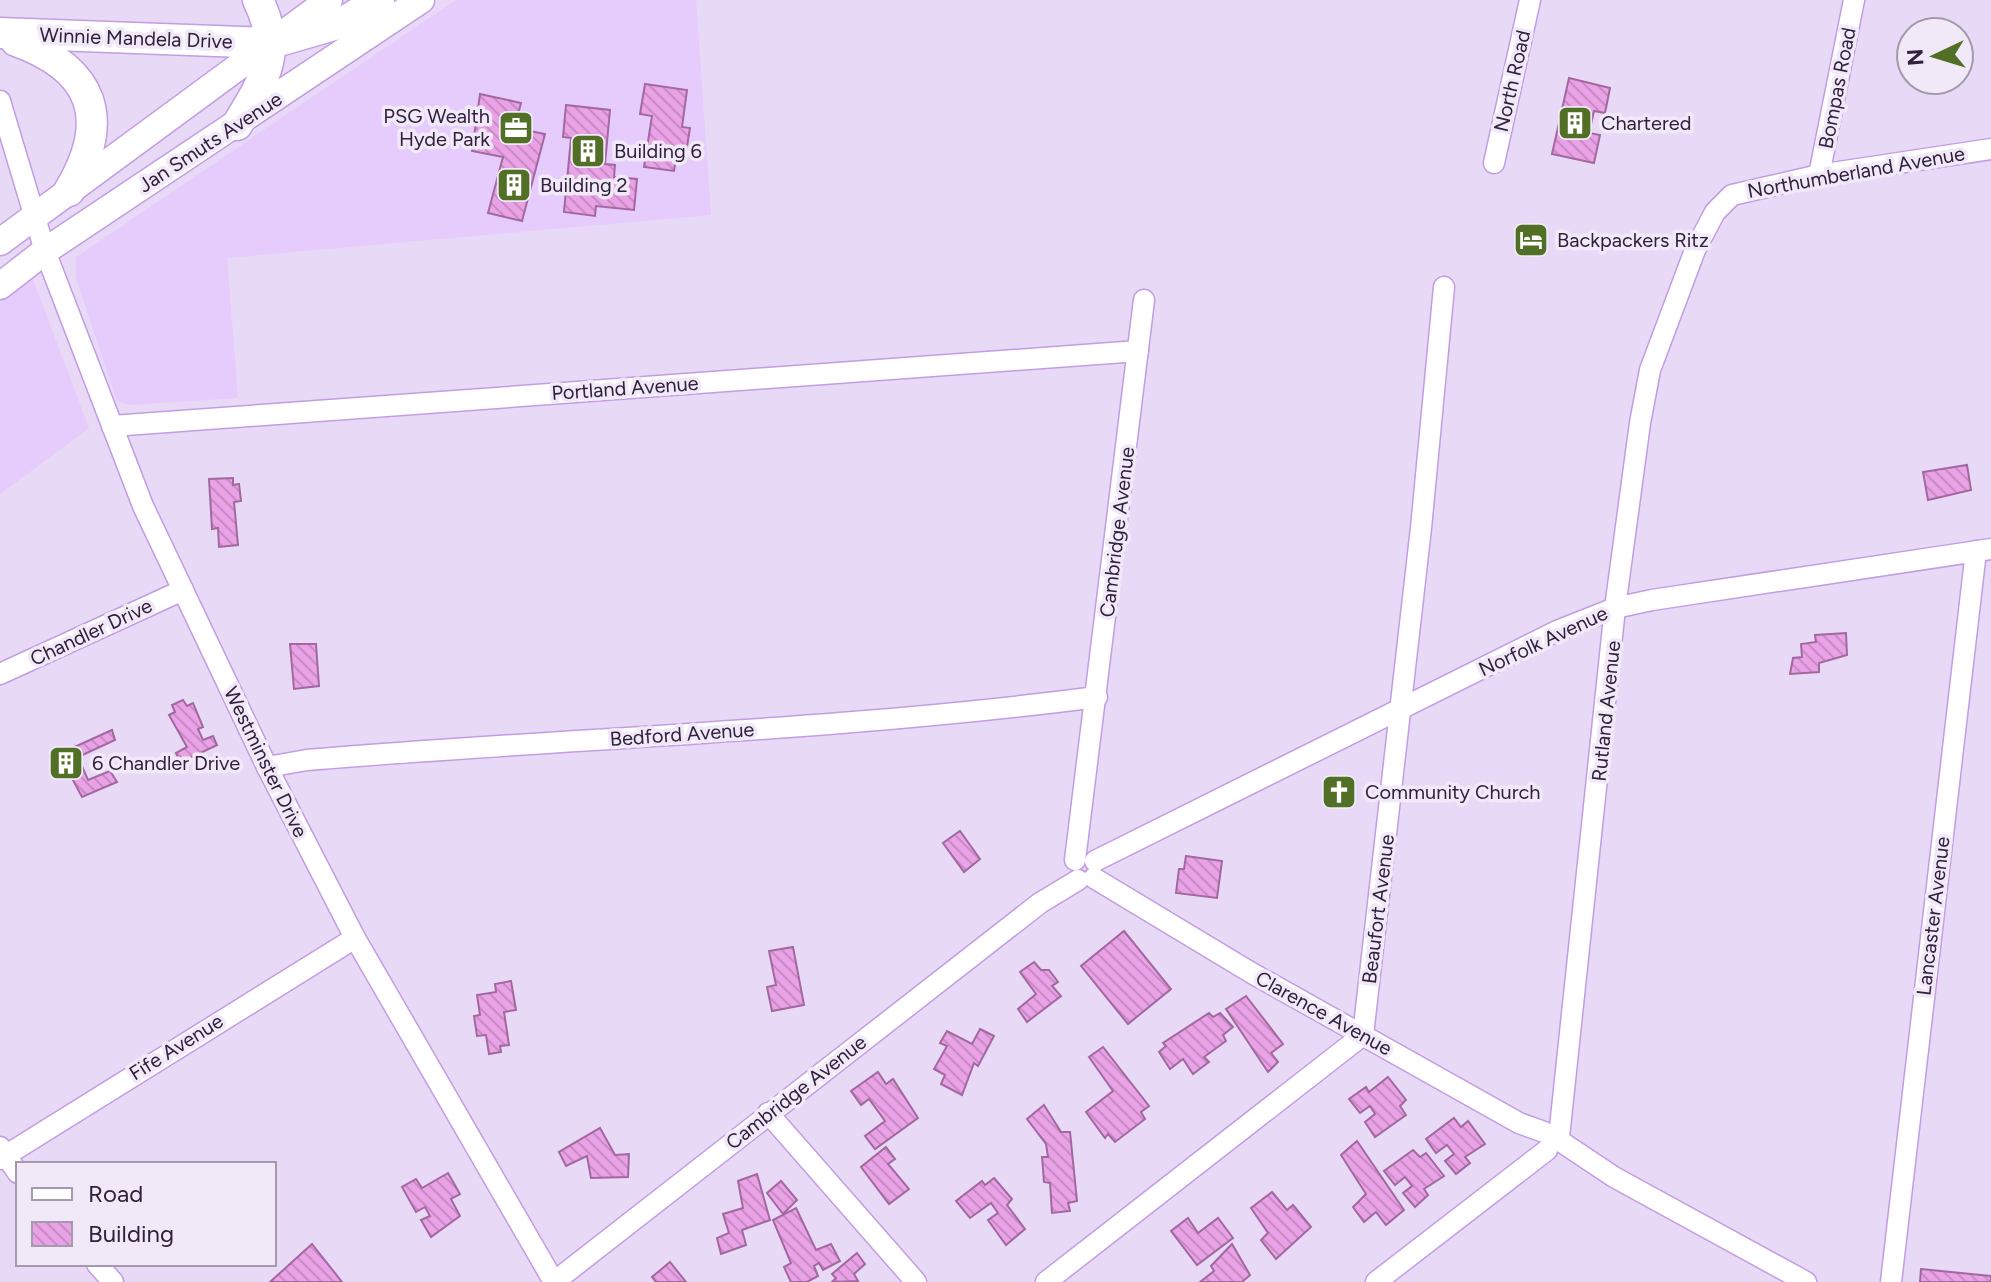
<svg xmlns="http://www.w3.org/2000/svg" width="1991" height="1282" viewBox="0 0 1991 1282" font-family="Figtree,sans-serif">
<defs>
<pattern id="building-back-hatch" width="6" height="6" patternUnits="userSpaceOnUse" patternTransform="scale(2)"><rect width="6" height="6" fill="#eaa2e6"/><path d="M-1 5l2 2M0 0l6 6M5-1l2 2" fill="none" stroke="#c98bc6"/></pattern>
</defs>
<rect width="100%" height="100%" fill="#e8d9f6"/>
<g fill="#e5ccfc">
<path d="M 456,0 L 696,0 L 711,215 L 227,258 L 238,398 L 129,405 L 117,401 L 76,278 L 76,257 Z"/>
<path d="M 32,277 L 89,428 L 0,494 L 0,302 Z"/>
</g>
<g fill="url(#building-back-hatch)" stroke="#a2689f" stroke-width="2">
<path d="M 1569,78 L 1610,88 L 1605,113 L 1594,111 L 1589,133 L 1600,135 L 1594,163 L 1552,154 Z"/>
<path d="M 645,84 L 687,90 L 682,127 L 690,128 L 685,159 L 676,158 L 674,171 L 644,167 L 652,116 L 640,114 Z"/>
<path d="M 480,94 L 521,103 L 516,122 L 532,125 L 530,131 L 545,134 L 522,221 L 488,213 L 503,157 L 472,151 Z"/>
<path d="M 566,105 L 610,110 L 605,164 L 615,165 L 614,177 L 637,179 L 634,210 L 596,206 L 595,216 L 564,212 L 571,138 L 563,137 Z"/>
<path d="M 1967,465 L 1971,490 L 1928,500 L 1923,472 Z"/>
<path d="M 233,478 L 233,485 L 239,484 L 241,501 L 234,502 L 238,545 L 219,547 L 218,528 L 212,529 L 209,479 Z"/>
<path d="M 1846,633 L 1847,655 L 1819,663 L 1819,672 L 1790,674 L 1793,658 L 1802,657 L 1801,644 L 1816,642 L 1815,635 Z"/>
<path d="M 290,644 L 316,644 L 319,686 L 294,689 Z"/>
<path d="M 183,700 L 187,706 L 193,703 L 203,727 L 198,729 L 203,740 L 213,736 L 217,745 L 180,763 L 176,753 L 187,747 L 169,715 L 175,712 L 172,705 Z"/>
<path d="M 112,730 L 115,740 L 78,757 L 88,780 L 110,771 L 117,782 L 82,797 L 66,767 L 55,771 L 50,758 Z"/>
<path d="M 960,831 L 980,859 L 964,872 L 943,843 Z"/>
<path d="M 1186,856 L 1222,861 L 1217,898 L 1176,893 L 1179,869 L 1184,869 Z"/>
<path d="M 1124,931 L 1171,989 L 1128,1024 L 1081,966 Z"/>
<path d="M 793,947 L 804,1005 L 772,1011 L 767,987 L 776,985 L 769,951 Z"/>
<path d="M 1034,962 L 1041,970 L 1049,970 L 1058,982 L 1052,986 L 1061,996 L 1027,1022 L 1018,1009 L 1036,994 L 1020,972 Z"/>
<path d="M 511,981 L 516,1010 L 504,1012 L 509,1045 L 500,1046 L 501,1052 L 489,1054 L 486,1035 L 477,1036 L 474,1016 L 480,1015 L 477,995 L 496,992 L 495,984 Z"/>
<path d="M 1246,996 L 1283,1044 L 1271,1053 L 1278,1062 L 1268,1072 L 1226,1009 Z"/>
<path d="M 1209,1013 L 1213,1017 L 1220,1013 L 1233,1027 L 1223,1035 L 1226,1041 L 1204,1057 L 1209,1062 L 1193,1074 L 1183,1059 L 1170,1069 L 1159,1052 L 1166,1046 L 1163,1043 Z"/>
<path d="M 980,1029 L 994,1036 L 978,1066 L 974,1063 L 962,1095 L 941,1084 L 945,1075 L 934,1069 L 947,1046 L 940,1043 L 947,1031 L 972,1044 Z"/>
<path d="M 1103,1047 L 1149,1106 L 1141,1112 L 1145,1119 L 1115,1142 L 1108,1134 L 1105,1138 L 1086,1112 L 1113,1091 L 1089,1057 Z"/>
<path d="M 878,1072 L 886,1084 L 893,1079 L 918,1118 L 875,1149 L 865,1136 L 885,1121 L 869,1099 L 861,1105 L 851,1091 Z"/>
<path d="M 1388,1077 L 1406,1100 L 1400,1106 L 1406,1115 L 1375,1137 L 1365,1122 L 1375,1114 L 1370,1106 L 1360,1113 L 1349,1099 L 1366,1087 L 1369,1092 Z"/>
<path d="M 1044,1105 L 1061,1132 L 1070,1132 L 1077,1201 L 1068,1203 L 1070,1211 L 1052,1213 L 1050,1183 L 1044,1182 L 1042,1157 L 1048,1157 L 1046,1144 L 1027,1119 Z"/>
<path d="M 1454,1118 L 1461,1127 L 1468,1121 L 1485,1144 L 1465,1157 L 1470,1163 L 1456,1174 L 1445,1161 L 1454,1154 L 1447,1145 L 1436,1153 L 1426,1139 Z"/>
<path d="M 600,1128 L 615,1155 L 629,1154 L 628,1177 L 591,1178 L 587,1156 L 566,1166 L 559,1152 Z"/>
<path d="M 1357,1141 L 1404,1210 L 1386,1225 L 1376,1212 L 1364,1222 L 1353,1207 L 1366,1194 L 1341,1155 Z"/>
<path d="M 886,1147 L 895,1159 L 888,1164 L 909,1189 L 889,1204 L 861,1167 Z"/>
<path d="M 1413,1150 L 1420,1157 L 1426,1153 L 1444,1176 L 1424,1189 L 1428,1195 L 1415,1207 L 1403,1193 L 1412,1186 L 1405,1177 L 1395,1185 L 1384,1171 Z"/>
<path d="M 448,1173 L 460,1194 L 451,1199 L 460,1216 L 431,1237 L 421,1220 L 430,1216 L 425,1207 L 416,1212 L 402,1187 L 416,1179 L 422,1188 Z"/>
<path d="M 757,1174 L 770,1220 L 742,1230 L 746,1245 L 721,1254 L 717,1238 L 729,1233 L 723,1214 L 743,1208 L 738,1181 Z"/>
<path d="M 994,1178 L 1012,1199 L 1007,1205 L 1025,1229 L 1006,1245 L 988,1220 L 998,1213 L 991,1203 L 970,1218 L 956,1201 L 982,1181 L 985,1185 Z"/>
<path d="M 781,1181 L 797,1200 L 783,1214 L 767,1193 Z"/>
<path d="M 1272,1192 L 1287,1210 L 1293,1205 L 1311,1227 L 1276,1259 L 1261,1240 L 1268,1233 L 1251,1208 Z"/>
<path d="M 796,1208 L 816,1250 L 831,1244 L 840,1261 L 823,1270 L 819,1263 L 814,1266 L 818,1276 L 807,1282 L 791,1282 L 784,1267 L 791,1263 L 773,1220 Z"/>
<path d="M 1188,1218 L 1198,1233 L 1218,1218 L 1233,1238 L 1197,1265 L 1171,1231 Z"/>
<path d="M 312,1244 L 342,1282 L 270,1282 Z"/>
<path d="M 1232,1244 L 1250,1275 L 1242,1282 L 1200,1282 L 1214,1271 L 1211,1266 Z"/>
<path d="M 857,1253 L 865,1264 L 854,1274 L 858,1281 L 832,1282 L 836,1278 L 832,1274 Z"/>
<path d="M 670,1262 L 686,1282 L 656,1282 L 652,1277 Z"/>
<path d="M 1921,1269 L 1991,1276 L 1991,1282 L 1920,1282 Z"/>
</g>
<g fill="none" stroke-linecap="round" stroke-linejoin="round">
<g stroke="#c39de3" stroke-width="23">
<g id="street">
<path d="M 0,101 L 45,251 L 143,506 L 267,767 L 355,938 L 554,1282"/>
<path d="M 1494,163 L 1530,0"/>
<path d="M 1819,175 L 1854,0"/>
<path d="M 112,426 L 1138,351"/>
<path d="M 0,674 L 183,590"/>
<path d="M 267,767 L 307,760 C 570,738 835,731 1097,697"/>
<path d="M 1075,860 L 1144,300"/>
<path d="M 1095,861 L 1557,631 L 1615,608 L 1652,600 L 1991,549"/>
<path d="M 1094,878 L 1250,972 L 1519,1123 L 1544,1132"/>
<path d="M 768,1113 L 916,1282"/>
<path d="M 1559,1137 L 1615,608 L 1640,423 L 1650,370 L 1695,250 L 1715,212 L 1732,195 L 1819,175 L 1991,149"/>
<path d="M 1560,1141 L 1614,1177 L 1806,1282"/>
<path d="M 0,1147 L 18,1173"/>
<path d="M 0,1159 L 355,938"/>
<path d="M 97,1264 L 113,1282"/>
<path d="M 554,1282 L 1040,903 L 1078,880"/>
<path d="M 1046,1282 L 1363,1035 L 1421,528 L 1444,287"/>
<path d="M 1376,1282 L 1547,1150"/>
<path d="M 1891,1282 L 1976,551"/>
</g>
</g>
<g stroke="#c39de3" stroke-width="29">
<g id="secondary">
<path d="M 0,242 L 329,0"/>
<path d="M 0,286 L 45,251 L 421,0"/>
</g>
</g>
<g stroke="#c39de3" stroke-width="33">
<g id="primary">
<path d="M 0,33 L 272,43 L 344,22 L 379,0"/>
<path d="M 16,41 C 94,69 112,119 69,191"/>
<path d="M 237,125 C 264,80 284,52 258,0"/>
</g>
</g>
<use href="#street" stroke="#fff" stroke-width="20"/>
<use href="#secondary" stroke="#fff" stroke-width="26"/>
<use href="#primary" stroke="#fff" stroke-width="30"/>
</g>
<defs>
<g id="building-square" transform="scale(1.8)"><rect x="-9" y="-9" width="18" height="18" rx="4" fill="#527025" stroke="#f1e9f8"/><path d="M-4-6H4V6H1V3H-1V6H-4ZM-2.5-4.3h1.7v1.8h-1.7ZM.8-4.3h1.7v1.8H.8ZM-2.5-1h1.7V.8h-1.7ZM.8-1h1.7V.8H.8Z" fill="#fff"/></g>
<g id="office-square" transform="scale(1.8)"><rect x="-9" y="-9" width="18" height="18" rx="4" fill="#527025" stroke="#f1e9f8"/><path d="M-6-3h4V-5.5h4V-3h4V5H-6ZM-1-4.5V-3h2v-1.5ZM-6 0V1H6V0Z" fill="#fff"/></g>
<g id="hotel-square" transform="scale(1.8)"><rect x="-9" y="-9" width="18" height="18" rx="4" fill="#527025" stroke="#f1e9f8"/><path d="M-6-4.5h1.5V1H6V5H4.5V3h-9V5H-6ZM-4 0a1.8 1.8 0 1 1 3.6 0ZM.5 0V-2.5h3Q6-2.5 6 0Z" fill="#fff"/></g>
<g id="church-square" transform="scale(1.8)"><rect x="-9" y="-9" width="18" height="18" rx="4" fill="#527025" stroke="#f1e9f8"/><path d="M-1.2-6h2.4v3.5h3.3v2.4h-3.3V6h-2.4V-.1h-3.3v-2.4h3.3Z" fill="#fff"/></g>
</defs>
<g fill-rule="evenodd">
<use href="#building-square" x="1575" y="123"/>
<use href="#office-square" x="516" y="128"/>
<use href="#building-square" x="588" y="151"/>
<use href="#building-square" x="514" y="185"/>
<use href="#hotel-square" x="1531" y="240"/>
<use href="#building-square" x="66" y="763"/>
<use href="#church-square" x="1339" y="792"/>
</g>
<g text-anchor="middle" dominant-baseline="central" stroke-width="7" stroke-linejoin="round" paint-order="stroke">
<g font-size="20" fill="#30213c" stroke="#f1e9f8">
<text transform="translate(136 38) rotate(2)">Winnie Mandela Drive</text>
<text transform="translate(1512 81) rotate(-77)">North Road</text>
<text transform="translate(1837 88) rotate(-79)">Bompas Road</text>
<text transform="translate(210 142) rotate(-33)">Jan Smuts Avenue</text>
<text transform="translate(1856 172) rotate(-10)">Northumberland Avenue</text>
<text transform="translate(625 388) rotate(-4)">Portland Avenue</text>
<text transform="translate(1117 532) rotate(-83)">Cambridge Avenue</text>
<text transform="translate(91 632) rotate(-25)">Chandler Drive</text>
<text transform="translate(1543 641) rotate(-25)">Norfolk Avenue</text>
<text transform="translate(1606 711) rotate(-84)">Rutland Avenue</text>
<text transform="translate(682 734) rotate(-4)">Bedford Avenue</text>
<text transform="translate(266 762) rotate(64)">Westminster Drive</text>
<text transform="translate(1378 909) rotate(-83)">Beaufort Avenue</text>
<text transform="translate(1933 916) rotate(-83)">Lancaster Avenue</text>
<text transform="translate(1324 1013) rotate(29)">Clarence Avenue</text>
<text transform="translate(176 1047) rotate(-32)">Fife Avenue</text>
<text transform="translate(796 1092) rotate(-38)">Cambridge Avenue</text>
</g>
<g font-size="20" fill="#30213c" stroke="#f1e9f8" text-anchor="start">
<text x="490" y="116" text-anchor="end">PSG Wealth<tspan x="490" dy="23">Hyde Park</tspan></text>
<text x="1601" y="123">Chartered</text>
<text x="614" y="151">Building 6</text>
<text x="540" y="185">Building 2</text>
<text x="1557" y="240">Backpackers Ritz</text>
<text x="92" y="763">6 Chandler Drive</text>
<text x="1365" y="792">Community Church</text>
</g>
</g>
<rect x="16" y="1162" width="260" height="104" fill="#f1e9f8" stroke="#a499ad" stroke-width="2"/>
<rect x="32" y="1188" width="40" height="12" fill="#ffffff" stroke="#a499ad" stroke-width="2"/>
<text x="88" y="1202" font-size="24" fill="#30213c">Road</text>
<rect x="32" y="1222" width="40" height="24" fill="url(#building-back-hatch)" stroke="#a499ad" stroke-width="2"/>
<text x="88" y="1242" font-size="24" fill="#30213c">Building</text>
<g transform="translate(1935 56) rotate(266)"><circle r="38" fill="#f1e9f8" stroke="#a499ad" stroke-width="2"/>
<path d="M0-6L14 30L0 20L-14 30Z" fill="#527025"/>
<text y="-12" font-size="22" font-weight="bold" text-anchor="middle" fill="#30213c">N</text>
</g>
</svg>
